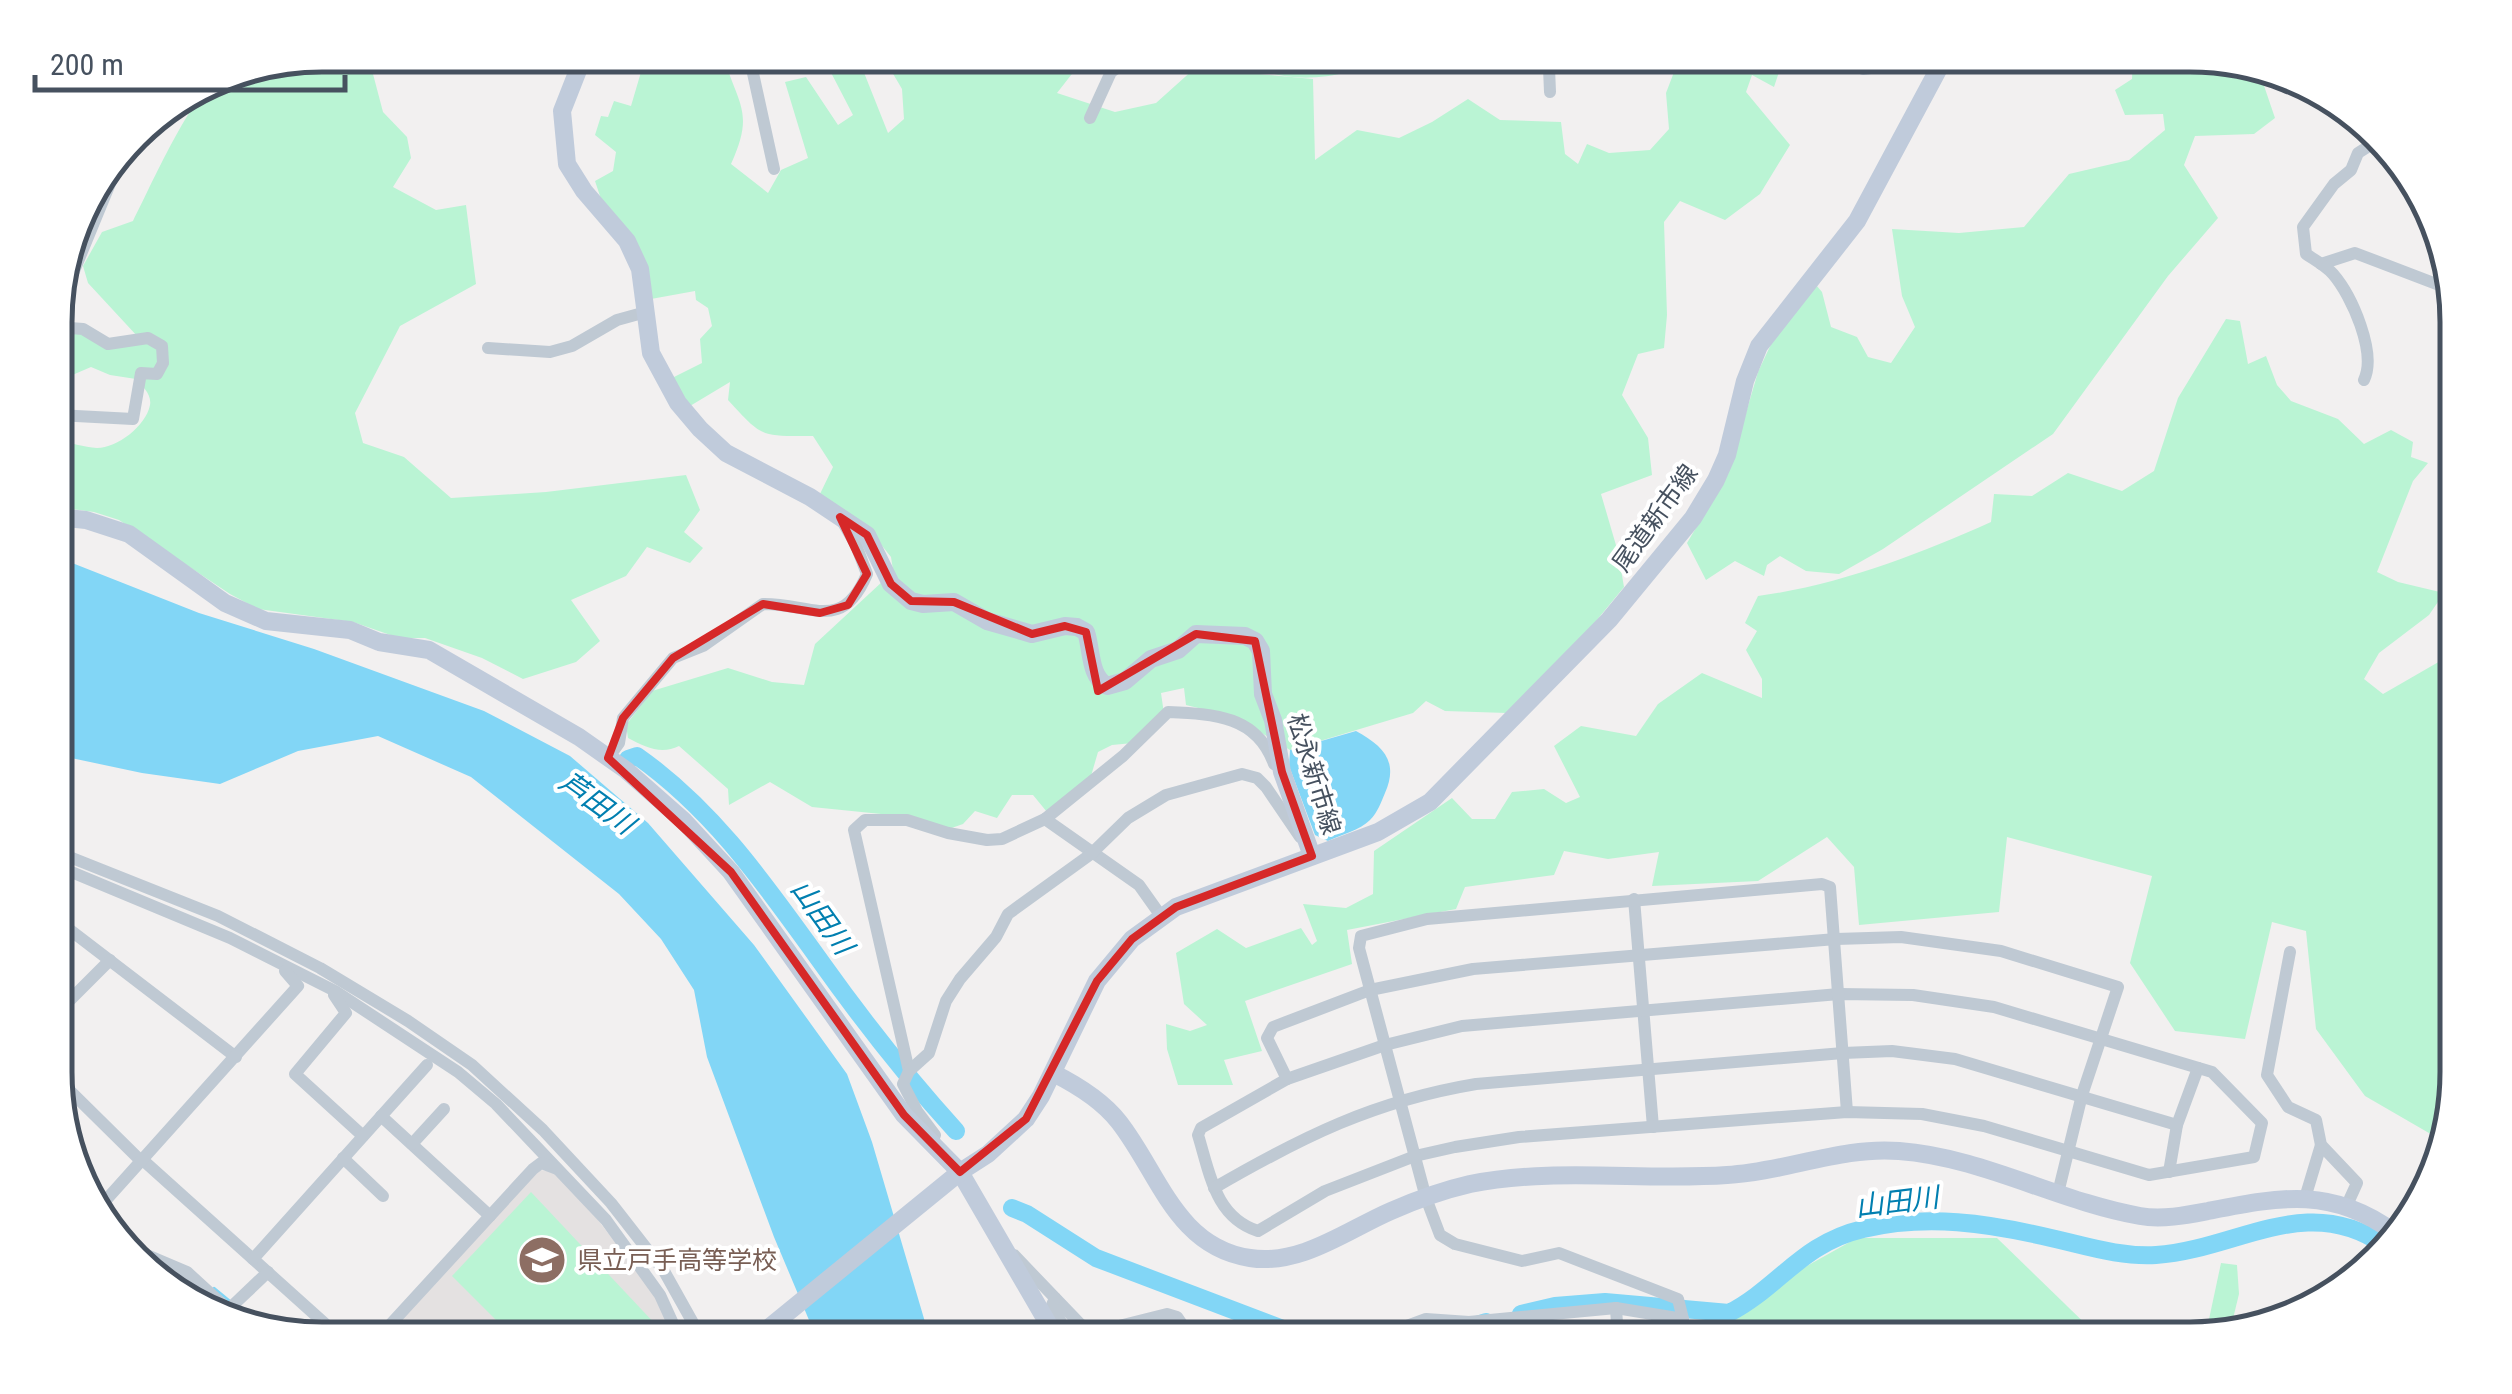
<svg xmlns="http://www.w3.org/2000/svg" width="2512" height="1394" viewBox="0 0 2512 1394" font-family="'Roboto Condensed','Noto Sans JP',sans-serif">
<rect width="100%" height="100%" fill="#f2f0f0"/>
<path fill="#e4e1e1" d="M 538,1170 L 554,1171 L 598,1220 L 660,1301 L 676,1339 L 383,1339 Z"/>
<g fill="#baf4d4">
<path d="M 322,55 L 368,55 L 383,112 L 407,137 L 411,158 L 393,187 L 436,210 L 466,205 L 476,284 L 400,326 L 355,413 L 363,443 L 404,457 L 451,498 L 546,492 L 686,475 L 700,510 L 684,532 L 703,548 L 690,563 L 647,547 L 626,576 L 571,600 L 600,641 L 576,662 L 523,679 L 482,658 L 425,638 L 399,638 L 353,622 L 258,609 L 230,594 L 119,520 L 94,512 L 57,507 L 57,440 C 70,443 84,447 97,448 C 117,448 146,426 150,405 C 152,394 142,386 136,379 L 110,375 L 91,367 L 70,376 L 57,387 L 57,364 L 62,360 L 57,334 L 80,330 L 108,347 L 138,337 L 88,283 L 83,266 L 102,232 L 133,221 C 151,186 191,94 221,75 Z"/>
<path d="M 646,55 L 723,55 C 738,106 755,111 731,164 L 768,193 L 781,170 L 808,158 L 785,82 L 806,77 L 838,125 L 853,115 L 825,61 L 831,55 L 857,55 L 888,133 L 904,119 L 902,89 L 882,55 L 1064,55 L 1075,70 L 1057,93 L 1115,112 L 1156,103 L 1195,68 L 1313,79 L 1315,160 L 1357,130 L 1399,138 L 1432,122 L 1468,99 L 1500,120 L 1561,122 L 1565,154 L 1578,164 L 1587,144 L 1609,153 L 1650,150 L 1669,129 L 1666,93 L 1679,59 L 1678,55 L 1768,55 L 1768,58 L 1841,55 L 1848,58 L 1846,65 L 1781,66 L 1774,87 L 1752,75 L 1746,92 L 1790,145 L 1760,194 L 1725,220 L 1680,201 L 1664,222 L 1667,315 L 1664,348 L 1638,354 L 1622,395 L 1648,438 L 1652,475 L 1601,494 L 1618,552 L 1624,587 L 1587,632 L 1507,713 L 1445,711 L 1426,701 L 1413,713 L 1290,750 L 1235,717 L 1186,705 L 1184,688 L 1161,693 L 1164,714 L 1133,743 L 1112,745 L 1098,752 L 1091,776 L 1047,812 L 1033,795 L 1012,795 L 997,818 L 975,811 L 963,824 L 946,830 L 901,816 L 812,807 L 770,782 L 729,805 L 728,789 L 679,746 C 661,755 645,747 628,738 L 626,725 L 652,691 L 728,668 L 772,682 L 804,685 L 815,644 L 883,581 L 896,589 L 891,557 L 863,522 L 819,496 L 833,467 L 813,436 C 760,436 763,438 728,400 L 730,382 L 690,406 L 668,380 L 702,363 L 700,339 L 712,326 L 708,308 L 696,300 L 695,291 L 651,299 L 603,205 L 595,181 L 613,171 L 616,152 L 595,135 L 601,116 L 608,117 L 614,101 L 631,106 Z"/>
<path d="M 1242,55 L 1382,55 C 1346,82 1280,86 1243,61 Z"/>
<path d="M 2133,55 L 2190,55 L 2260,74 L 2275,118 L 2254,134 L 2195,136 L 2184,165 L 2218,218 L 2168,276 L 2053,434 L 1883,549 L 1839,574 L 1806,571 L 1780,556 L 1767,565 L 1764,576 L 1735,561 L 1706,580 L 1687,543 L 1728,474 L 1758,372 L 1780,325 L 1816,285 L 1822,292 L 1831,327 L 1857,337 L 1868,357 L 1891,363 L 1915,327 L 1902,296 L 1892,229 L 1959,233 L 2024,227 L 2069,174 L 2129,160 L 2165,130 L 2163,114 L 2125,115 L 2115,90 L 2132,79 Z"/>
<path d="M 2226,319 L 2240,321 L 2248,364 L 2266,356 L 2277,385 L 2291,401 L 2338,419 L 2364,444 L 2391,430 L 2413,442 L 2411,457 L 2428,463 L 2413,481 L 2377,572 L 2398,582 L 2444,593 L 2429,615 L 2379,653 L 2364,679 L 2383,694 L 2442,660 L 2456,643 L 2456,1089 L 2441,1140 L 2365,1096 L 2316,1029 L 2306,931 L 2272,922 L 2245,1039 L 2175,1031 L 2130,963 L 2152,876 L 2007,837 L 1999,912 L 1859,925 L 1854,867 L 1827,837 L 1758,881 L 1652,886 L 1659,852 L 1608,859 L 1564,851 L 1554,875 L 1465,887 L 1456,909 L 1347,930 L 1352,964 L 1245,1001 L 1262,1051 L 1224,1060 L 1233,1085 L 1178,1085 L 1167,1049 L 1166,1024 L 1190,1031 L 1207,1025 L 1184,1004 L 1176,953 L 1217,929 L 1246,948 L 1301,928 L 1312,945 L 1317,941 L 1303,904 L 1346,908 L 1373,894 L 1374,851 L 1452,798 L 1472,819 L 1495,819 L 1512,792 L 1544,789 L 1566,803 L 1580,797 L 1554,746 L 1581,726 L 1636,736 L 1658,704 L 1702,673 L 1762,698 L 1762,679 L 1746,650 L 1757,631 L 1745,623 L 1758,596 C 1839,585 1917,555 1991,522 L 1994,494 L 2032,496 L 2068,473 L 2122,491 L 2154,471 L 2178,398 Z"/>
<path d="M 531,1192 L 658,1327 L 661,1339 L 515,1339 L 452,1276 Z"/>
<path d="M 1857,1238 L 1997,1238 L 2100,1338 L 1703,1339 L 1712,1319 Z"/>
<path d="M 2221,1263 L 2237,1265 L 2239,1294 L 2230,1331 L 2205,1338 Z"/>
</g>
<g fill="#82d6f6">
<path d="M 57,557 L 199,613 L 314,649 L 484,711 L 570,756 L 648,823 L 754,945 L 847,1074 L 872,1142 L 930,1339 L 817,1339 L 774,1237 L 707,1057 L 694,990 L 661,939 L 619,894 L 471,777 L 378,736 L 298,751 L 220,784 L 142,773 L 57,755 Z"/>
<path d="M 1356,731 C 1383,746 1399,761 1385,793 C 1381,802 1378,812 1370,820 C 1360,830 1341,835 1328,841 L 1315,835 L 1289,766 L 1290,750 Z"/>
</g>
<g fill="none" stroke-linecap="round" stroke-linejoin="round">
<g stroke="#82d6f6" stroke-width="2.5">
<path d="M 119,1238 L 129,1242"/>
<path d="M 214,1288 L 231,1302"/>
<path d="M 237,1308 L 245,1319"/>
</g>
<g stroke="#82d6f6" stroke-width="18">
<path d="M 628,759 L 637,756 C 715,811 766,886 821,962 C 863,1021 907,1077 956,1131"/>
<path d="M 1012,1208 L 1027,1214 L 1096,1258 L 1309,1339"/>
<path d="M 1521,1314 L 1555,1306 L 1605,1302 L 1729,1313 C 1778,1288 1802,1243 1863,1229 C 1927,1214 1988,1223 2051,1238 C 2087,1246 2119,1257 2156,1255 C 2236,1250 2306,1191 2384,1245"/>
<path d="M 1433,1339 L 1486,1322"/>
</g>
<g stroke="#bfc9d3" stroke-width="12">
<path d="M 749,55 L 774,169"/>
<path d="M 1541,55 L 1549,68 L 1550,92"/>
<path d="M 1854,55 L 1855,65 L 1863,69 L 1945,58"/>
<path d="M 1090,118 L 1111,72 L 1135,55"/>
<path d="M 2321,264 L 2355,253 L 2452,290"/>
<path d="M 58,285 L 74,271 L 116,169 L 134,137"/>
<path d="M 57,327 L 83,329 L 108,344 L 148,338 L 162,346 L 163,363 L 157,374 L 141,373 L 133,419 L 57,415"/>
<path d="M 488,348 L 550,352 L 572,346 L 617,320 L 646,312"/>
<path d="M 2364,380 C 2377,353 2352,296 2333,274 C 2326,266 2315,260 2306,254 L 2303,227 L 2334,184 L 2351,170 L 2358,153 L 2377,141"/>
<path d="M 608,758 L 619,743 L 623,718 L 673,658 L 703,646 L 763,604 C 810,603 842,634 867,574 L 856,545 L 841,519"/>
<path d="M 1045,819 L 1123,756 L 1168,712 C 1215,714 1257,716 1274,764"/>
<path d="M 57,852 L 218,916 L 320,968 L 408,1021 L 472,1065 L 543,1130 L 611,1203 L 664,1271 L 702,1339"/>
<path d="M 57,866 L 230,938 L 335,991 L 458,1072 L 496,1104 L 606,1220 L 660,1295 L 680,1339"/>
<path d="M 1634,899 L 1653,1127"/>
<path d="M 57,920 L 236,1057"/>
<path d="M 2290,952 L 2267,1075 L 2288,1107 L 2316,1120 L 2321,1145 L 2357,1183 L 2347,1205"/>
<path d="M 335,992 L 334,995 L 346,1013 L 295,1074 L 363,1136"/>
<path d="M 1839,994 L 1913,995 L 1994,1007 L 2212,1072 L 2262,1123 L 2254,1157 L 2149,1175 L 1984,1126 L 1922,1114 L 1847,1112 L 1519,1137 L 1455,1147 L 1415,1156 L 1325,1191 L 1258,1231 C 1215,1217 1210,1174 1198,1135 L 1201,1128 L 1287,1079 L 1385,1045 L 1462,1026 Z"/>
<path d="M 57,1013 L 110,960"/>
<path d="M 909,1071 L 854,830 L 865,820 L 907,820 L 948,833 L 987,840 L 1002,839 L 1045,819 L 1139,885 L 1161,916"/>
<path d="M 57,1078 L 138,1158 L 145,1162 L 342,1339"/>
<path d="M 1287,1079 L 1267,1038 L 1273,1027 L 1370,990 L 1473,969 L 1836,939 L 1901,937 L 2001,951 L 2118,987 L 2082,1095 L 2058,1193"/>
<path d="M 381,1116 L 490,1216"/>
<path d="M 932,1143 L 935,1135 L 917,1111 L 903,1084 L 909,1071 L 929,1053 L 946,1001 L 960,979 L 996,937 L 1008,914 L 1091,854 L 1128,818 L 1166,795 L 1242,774 L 1257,778 L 1266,787 L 1300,837"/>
<path d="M 412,1144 L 444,1109"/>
<path d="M 343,1158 L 383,1196"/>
<path d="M 2169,1172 L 2177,1125 L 2198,1068"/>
<path d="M 1214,1188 C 1302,1137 1374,1101 1476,1084 L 1843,1053 L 1892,1051 L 1955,1059 L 2177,1125"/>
<path d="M 2305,1198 L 2321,1145"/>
<path d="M 97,1210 L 298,986 L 285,971"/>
<path d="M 128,1247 L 187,1272 L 235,1316"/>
<path d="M 1014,1255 L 1081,1325 L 1103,1330 L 1167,1314 L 1177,1317 L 1192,1339"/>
<path d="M 253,1259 L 427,1065"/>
<path d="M 1055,1298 L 1052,1305 L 1070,1339"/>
<path d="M 230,1308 L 268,1272"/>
<path d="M 1616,1308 L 1618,1339"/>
<path d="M 377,1339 L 533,1169 L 541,1163 L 557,1169"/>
<path d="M 1404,1339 L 1399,1335 L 1407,1326 L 1426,1319 L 1469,1322 L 1616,1308 L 1683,1319"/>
<path d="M 1681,1339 L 1683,1319 L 1678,1299 L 1559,1253 L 1522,1261 L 1455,1244 L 1440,1235 L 1426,1198 L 1359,948 L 1361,936 L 1427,919 L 1822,884 L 1830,887 L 1847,1112"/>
</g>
<g stroke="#c0cbdb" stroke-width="18">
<path d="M 584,55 L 562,111 L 567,164 L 584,191 L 627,241 L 640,269 L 651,353 L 678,403 L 700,429 L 726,453 L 810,497 L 867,535 L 891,584 L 911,601 L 923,604 L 954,602 L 987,621 L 1032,634 L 1065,626 L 1077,627 L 1086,632 C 1092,650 1089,676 1107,686 L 1125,681 L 1151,659 L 1178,650 L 1196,634 L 1245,636 L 1255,641 L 1261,651 L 1263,694 L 1273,720 L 1282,772 L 1312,856"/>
<path d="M 57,517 L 86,520 L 129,534 L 225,603 L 266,621 L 350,630 L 379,642 L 429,650 L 579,737 L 626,770 L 684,821 L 731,872 L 904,1115 L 960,1172 L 1057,1339"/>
<path d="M 1053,1073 C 1077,1085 1102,1100 1119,1122 C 1159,1173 1176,1247 1250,1258 C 1301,1266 1347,1230 1391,1211 C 1416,1200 1444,1190 1470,1184 C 1554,1167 1643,1181 1727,1175 C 1785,1172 1842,1146 1899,1151 C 1982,1157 2059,1202 2140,1216 C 2162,1220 2187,1215 2208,1211 C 2280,1197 2332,1186 2395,1233"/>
<path d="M 755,1339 L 960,1172 L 988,1154 L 1026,1119 L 1041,1096 L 1097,981 L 1132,939 L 1176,907 L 1378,832 L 1430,802 L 1609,620 L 1693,518 L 1716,480 L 1727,455 L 1745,381 L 1759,346 L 1857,221 L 1946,55"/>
</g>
</g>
<path fill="none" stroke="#d62828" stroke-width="8" stroke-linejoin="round" d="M 840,517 L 867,535 L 891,584 L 911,601 L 954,602 L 1032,634 L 1065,626 L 1086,632 L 1098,691 L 1196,634 L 1255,641 L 1282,772 L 1312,856 L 1176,907 L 1132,939 L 1097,981 L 1026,1119 L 960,1172 L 904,1115 L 731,872 L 608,758 L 623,718 L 673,658 L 763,604 L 820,613 L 848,605 L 867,574 Z"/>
<defs>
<g id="school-disc" transform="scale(2.5)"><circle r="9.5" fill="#8d6e63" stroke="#fff"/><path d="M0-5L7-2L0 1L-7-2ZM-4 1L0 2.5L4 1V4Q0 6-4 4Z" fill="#fff"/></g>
</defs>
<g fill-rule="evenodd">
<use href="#school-disc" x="542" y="1260"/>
</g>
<g text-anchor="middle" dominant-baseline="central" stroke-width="8" stroke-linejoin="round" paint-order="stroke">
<g font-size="25" fill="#46515f" stroke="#fff">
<text transform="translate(1655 518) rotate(-54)">尾道新市線</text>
<text transform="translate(1314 774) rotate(73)">松永新市線</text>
</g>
<g font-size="25" fill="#785e54" stroke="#fff" text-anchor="start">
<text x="577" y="1260">県立戸手高等学校</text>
</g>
<g font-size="28" font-style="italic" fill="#017fb0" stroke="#fff">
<text transform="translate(597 803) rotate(36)">芦田川</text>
<text transform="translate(822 917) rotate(54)">山田川</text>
<text transform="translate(1897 1202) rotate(-7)">山田川</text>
</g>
</g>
<path d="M0 0H2512V1394H0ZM322 72H2190A250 250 0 0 1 2440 322V1072A250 250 0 0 1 2190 1322H322A250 250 0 0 1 72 1072V322A250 250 0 0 1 322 72Z" fill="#fff" fill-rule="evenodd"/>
<path fill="none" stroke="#46515f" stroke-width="5" d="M322 72H2190A250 250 0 0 1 2440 322V1072A250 250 0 0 1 2190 1322H322A250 250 0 0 1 72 1072V322A250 250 0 0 1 322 72Z"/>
<path d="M35 75v15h310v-15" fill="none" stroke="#46515f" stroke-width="5"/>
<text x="50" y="75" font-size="30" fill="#46515f" stroke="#ffffff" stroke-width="8" paint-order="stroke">200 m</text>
</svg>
